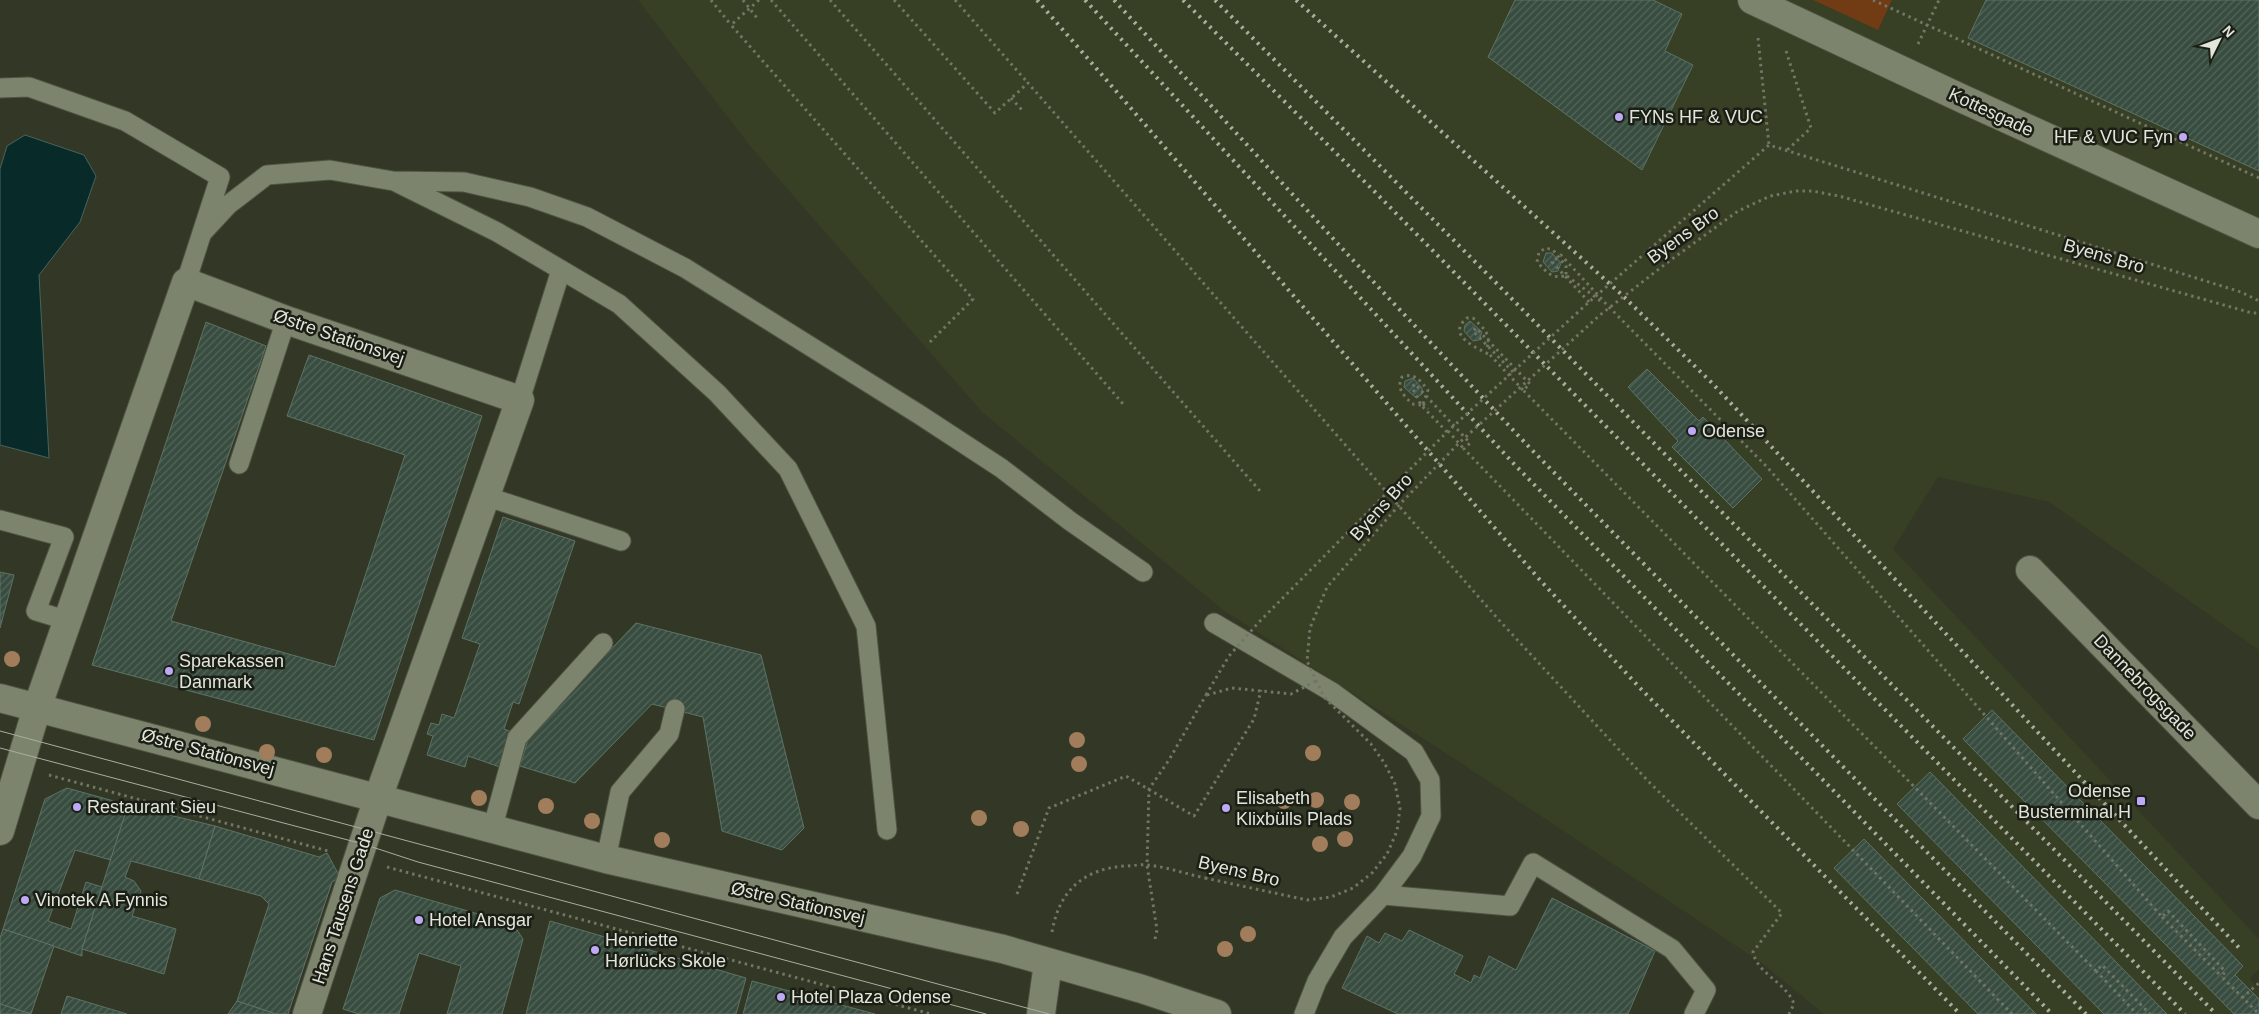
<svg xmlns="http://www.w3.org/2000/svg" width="2259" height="1014" viewBox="0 0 2259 1014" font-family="Arial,sans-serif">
<defs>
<pattern id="building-hatch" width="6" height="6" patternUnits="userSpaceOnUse" patternTransform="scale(1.25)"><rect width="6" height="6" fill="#384c40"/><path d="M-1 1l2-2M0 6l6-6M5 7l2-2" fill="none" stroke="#54665b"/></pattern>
</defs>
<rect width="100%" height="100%" fill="#323825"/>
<path fill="#373f25" d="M 638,0 L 2259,0 L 2259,650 L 2049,502 L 1938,477 L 1893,549 L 2259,939 L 2259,969 L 2250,979 L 2259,989 L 2259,1014 L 1824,1014 L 1759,961 L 1455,759 L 1223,610 L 982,412 L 750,146 Z"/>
<path fill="#713b13" d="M 1813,0 L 1892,0 L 1878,30 Z"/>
<path fill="#082b2a" stroke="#49635f" d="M 25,135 L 84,155 L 96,176 L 80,222 L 39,275 L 49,458 L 0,445 L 0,169 L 7,146 Z"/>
<g fill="url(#building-hatch)" stroke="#5e7365">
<path d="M 1515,0 L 1653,0 L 1682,14 L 1665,51 L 1693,65 L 1642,170 L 1488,57 Z"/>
<path d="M 1986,0 L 2259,0 L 2259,171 L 1968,38 Z"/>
<path d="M 1546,253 L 1552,253 L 1561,263 L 1558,271 L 1552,272 L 1543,262 Z"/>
<path d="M 1470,321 L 1482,332 L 1479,340 L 1473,341 L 1464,331 L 1465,325 Z"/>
<path d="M 206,322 L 266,346 L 171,621 L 335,667 L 405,455 L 287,416 L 309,355 L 482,416 L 374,740 L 92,665 Z"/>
<path d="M 1647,369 L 1699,421 L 1703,417 L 1762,479 L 1733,508 L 1672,447 L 1678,441 L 1628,387 Z"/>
<path d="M 1413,378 L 1422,388 L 1422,394 L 1416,398 L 1404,387 L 1405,381 Z"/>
<path d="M 503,517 L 575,541 L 519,704 L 513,702 L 504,729 L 512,732 L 500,767 L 468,756 L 465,767 L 427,755 L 433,736 L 427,734 L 431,723 L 439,725 L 442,714 L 454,718 L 480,644 L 462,638 Z"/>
<path d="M 0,572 L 14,575 L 0,628 Z"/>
<path d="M 636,623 L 761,655 L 804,828 L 782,850 L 722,831 L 703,717 L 652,704 L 575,783 L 520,766 L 529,736 Z"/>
<path d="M 1992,710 L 2243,966 L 2235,975 L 2259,999 L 2259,1014 L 2234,1014 L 1963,739 Z"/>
<path d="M 1930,772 L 2167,1014 L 2104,1014 L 1897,804 Z"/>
<path d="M 67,788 L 128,805 L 111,860 L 75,850 L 48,921 L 71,929 L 86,882 L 102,887 L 82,949 L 82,956 L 3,929 L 45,799 Z"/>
<path d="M 128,805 L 215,826 L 199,879 L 131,861 L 125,877 L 134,881 L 141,891 L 132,916 L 176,929 L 164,974 L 82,949 Z"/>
<path d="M 215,826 L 319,857 L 327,853 L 340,877 L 332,882 L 288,1014 L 276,1014 L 237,1001 L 269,904 L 261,896 L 199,879 Z"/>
<path d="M 1864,839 L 2036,1014 L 1978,1014 L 1834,868 Z"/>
<path d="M 395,890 L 513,924 L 523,939 L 502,1014 L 447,1014 L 461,966 L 419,953 L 399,1014 L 359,1014 L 343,1009 L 380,898 Z"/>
<path d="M 1552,898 L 1655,951 L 1628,1014 L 1398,1014 L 1342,988 L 1367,936 L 1379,943 L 1385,933 L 1402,941 L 1409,930 L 1463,956 L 1454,974 L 1471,983 L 1474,975 L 1480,978 L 1489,956 L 1516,970 Z"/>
<path d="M 550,921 L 746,978 L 736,1014 L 526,1014 Z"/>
<path d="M 3,929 L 54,946 L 31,1014 L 0,1004 L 0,938 Z"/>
<path d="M 752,981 L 875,1014 L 743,1014 Z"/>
<path d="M 67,996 L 127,1014 L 61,1014 Z"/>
<path d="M 237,1001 L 276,1014 L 228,1014 Z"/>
<path d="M 0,1004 L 31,1014 L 0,1014 Z"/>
</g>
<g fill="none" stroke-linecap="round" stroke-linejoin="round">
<g stroke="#4e5342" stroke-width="21">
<g id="lane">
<path d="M 0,88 L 29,87 L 125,121 L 220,177 L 186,282"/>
<path d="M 398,183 L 497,232 L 619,304 L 717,393 L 788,469 L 866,626 L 887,830"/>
<path d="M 202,233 L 228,205 L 267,175 L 330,170 L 393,181 L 464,182 L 530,197 L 587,217 L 685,268 L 920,415 L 1001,468 L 1070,521 L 1143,572"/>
<path d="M 520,400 L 561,270"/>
<path d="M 239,464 L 286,320"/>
<path d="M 485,496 L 621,541"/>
<path d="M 0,520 L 64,537 L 36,611 L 69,621"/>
<path d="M 1214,623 L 1332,692 L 1414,752 L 1430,780 L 1431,816 L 1412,856 L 1383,895 L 1343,937 L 1317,981 L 1304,1014"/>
<path d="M 492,830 L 517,738 L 603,643"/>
<path d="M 606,859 L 620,792 L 669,734 L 675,709"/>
<path d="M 1383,895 L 1510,906 L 1533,863 L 1672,949 L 1706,990 L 1694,1014"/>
</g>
</g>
<g stroke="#4e5342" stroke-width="30">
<g id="street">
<path d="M 1752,0 L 1963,99 L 2259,234"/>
<path d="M 2030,570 L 2259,805"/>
<path d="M 0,831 L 37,708 L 186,282 L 286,320 L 520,400 L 378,798 L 307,1014"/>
<path d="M 1041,1014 L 1048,963"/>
</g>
</g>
<g stroke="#4e5342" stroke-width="30">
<path id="secondary" d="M 0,698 L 606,859 L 1003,949 L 1142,989 L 1217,1014"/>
</g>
<g stroke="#717665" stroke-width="3" stroke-dasharray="2.5 4" stroke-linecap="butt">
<path d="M 711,0 L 731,25"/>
<path d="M 743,0 L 757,18"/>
<path d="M 759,0 L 731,25 L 973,299 L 929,343"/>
<path d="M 771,0 L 1124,405"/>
<path d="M 830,0 L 1260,491"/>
<path d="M 894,0 L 995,113 L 1028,83 L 1498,619 L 1648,781 L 1782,913 L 1753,952 C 1757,974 1786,982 1794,1004 L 1789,1014"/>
<path d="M 955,0 L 1028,83"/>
<path d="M 1873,0 L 2259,178"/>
<path d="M 1758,38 L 1769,145"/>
<path d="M 1918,44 L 1939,0"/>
<path d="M 1786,51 L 1811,128 L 1786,151"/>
<path d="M 1011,98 L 1022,110"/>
<path d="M 1567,276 L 1602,302"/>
<path d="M 1589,302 L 1552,262 L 1561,255 L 1608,306 L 1767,467 L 2162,917 L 2168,911 L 2225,971 L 2222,977 L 2259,1014"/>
<path d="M 1490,355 L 1523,390"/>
<path d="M 1513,372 L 1473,331 L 1476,328 L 1530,384 L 1523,390 L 2096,971 L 2102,965 L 2150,1014"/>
<path d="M 1423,404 L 1428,409"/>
<path d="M 1448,431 L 1464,449"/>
<path d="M 1447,432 L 1421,405 L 1412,387 L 1415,384 L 1470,443 L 1464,449 L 2012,1014"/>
<path d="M 49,775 L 328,851"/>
<path d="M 387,867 L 931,1014"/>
<path d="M 1017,894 L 1049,808 L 1126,776 L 1194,816 L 1254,719 L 1261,690"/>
<path d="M 2162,917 L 2222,977"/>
<path d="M 1052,932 C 1059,891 1083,869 1125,866 C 1133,866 1141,864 1148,865 C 1167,867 1186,874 1205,878"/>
<path d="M 1155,939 L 1157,930 L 1147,865 L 1149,789 L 1169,760 L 1206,695"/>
<path d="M 2096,971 L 2137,1014"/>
<path d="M 2242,998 L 2259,983"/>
</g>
<use href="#lane" stroke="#7d846e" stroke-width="19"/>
<use href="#street" stroke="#7d846e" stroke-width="28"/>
<use href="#secondary" stroke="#7d846e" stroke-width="28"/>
<g stroke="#a9aea0" stroke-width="1">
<path d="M 0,731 L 1049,1014"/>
<path d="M 0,748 L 363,844 L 418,862 L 986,1014"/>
</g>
<g stroke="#a9aea0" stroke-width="4" stroke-dasharray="2.5 5" stroke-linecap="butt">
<path d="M 1037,0 L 1540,580 L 1640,688 L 1960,1014"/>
<path d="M 1085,0 L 1514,464 L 2052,1014"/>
<path d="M 1114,0 L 1351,258 L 1530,448 L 2086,1014"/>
<path d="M 1183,0 L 1375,192 L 2185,1014"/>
<path d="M 1215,0 L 1519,306 L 2216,1014"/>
<path d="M 1296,0 L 1621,294 L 1712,383 L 2241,950"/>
</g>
<g stroke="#717665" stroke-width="3" stroke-dasharray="2.5 4" stroke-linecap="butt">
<path d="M 1564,276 C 1551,279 1546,271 1537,262 L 1539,252 L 1546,248 L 1553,250 L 1566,266 L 1566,275"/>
<path d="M 1487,347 C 1492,334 1482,327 1473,318 L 1467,318 C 1445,336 1478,348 1490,355"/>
<path d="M 1421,405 L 1412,404 C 1404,395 1396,389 1402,377 C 1415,372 1420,381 1428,390 L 1423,404"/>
<path d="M 1206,695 L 1229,656 L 1258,623 L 1447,432 L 1589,302 L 1769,145 L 2241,292 L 2259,301"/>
<path d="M 1207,695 L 1232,688 L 1291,694 L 1316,681"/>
<path d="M 1205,878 L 1307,900 L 1331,897 L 1353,888 L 1372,873 L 1387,854 L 1397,831 L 1400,808 L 1395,784 L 1385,764 L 1371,744 L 1324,697 L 1307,661 L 1310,628 L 1327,587 L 1401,503 L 1459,443 L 1600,315 L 1668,262 L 1738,211 L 1770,196 L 1796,191 L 1812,191 L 1839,196 L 2252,313 L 2259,313"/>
</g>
</g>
<g fill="#a27d5c">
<circle cx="12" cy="659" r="8"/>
<circle cx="203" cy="724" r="8"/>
<circle cx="1077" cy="740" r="8"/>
<circle cx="267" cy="752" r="8"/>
<circle cx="1313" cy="753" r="8"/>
<circle cx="324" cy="755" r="8"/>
<circle cx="1079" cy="764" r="8"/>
<circle cx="479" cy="798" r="8"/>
<circle cx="1316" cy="800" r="8"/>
<circle cx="1284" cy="801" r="8"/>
<circle cx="1352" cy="802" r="8"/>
<circle cx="546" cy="806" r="8"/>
<circle cx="979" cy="818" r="8"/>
<circle cx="592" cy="821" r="8"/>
<circle cx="1021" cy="829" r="8"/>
<circle cx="1345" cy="839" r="8"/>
<circle cx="662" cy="840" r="8"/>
<circle cx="1320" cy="844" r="8"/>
<circle cx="1248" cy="934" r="8"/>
<circle cx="1225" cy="949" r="8"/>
</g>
<g fill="#bda9f5" stroke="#1b1e15" stroke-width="2">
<circle cx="1619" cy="117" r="5"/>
<circle cx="2183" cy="137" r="5"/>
<circle cx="1692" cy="431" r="5"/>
<circle cx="169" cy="671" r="5"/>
<rect x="2136" y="796" width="10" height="10" rx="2.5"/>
<circle cx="77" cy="807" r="5"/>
<circle cx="1226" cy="808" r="5"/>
<circle cx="25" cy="900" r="5"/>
<circle cx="419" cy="920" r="5"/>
<circle cx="595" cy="950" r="5"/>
<circle cx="781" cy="997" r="5"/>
</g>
<g text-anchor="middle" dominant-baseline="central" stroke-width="5" stroke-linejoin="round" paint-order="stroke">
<g font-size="18" fill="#e2e6da" stroke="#1b1e15">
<text transform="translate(1991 112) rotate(25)">Kottesgade</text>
<text transform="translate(1683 235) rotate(-36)">Byens Bro</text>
<text transform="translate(2104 256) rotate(16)">Byens Bro</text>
<text transform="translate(339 337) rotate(19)">Østre Stationsvej</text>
<text transform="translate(1381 507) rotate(-48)">Byens Bro</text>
<text transform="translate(2145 687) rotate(46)">Dannebrogsgade</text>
<text transform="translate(208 752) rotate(15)">Østre Stationsvej</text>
<text transform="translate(1239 871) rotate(13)">Byens Bro</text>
<text transform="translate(798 903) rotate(13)">Østre Stationsvej</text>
<text transform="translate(343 906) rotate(-72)">Hans Tausens Gade</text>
</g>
<g font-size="18" fill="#e2e6da" stroke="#1b1e15" text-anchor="start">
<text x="1629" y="117">FYNs HF &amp; VUC</text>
<text x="2173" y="137" text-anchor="end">HF &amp; VUC Fyn</text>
<text x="1702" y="431">Odense</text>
<text x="179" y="661">Sparekassen<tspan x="179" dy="21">Danmark</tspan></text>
<text x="2131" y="791" text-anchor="end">Odense<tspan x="2131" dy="21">Busterminal H</tspan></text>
<text x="1236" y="798">Elisabeth<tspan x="1236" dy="21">Klixbülls Plads</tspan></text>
<text x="87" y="807">Restaurant Sieu</text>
<text x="35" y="900">Vinotek A Fynnis</text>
<text x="429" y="920">Hotel Ansgar</text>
<text x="605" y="940">Henriette<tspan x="605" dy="21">Hørlücks Skole</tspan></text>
<text x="791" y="997">Hotel Plaza Odense</text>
</g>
</g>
<g transform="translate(2219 40) rotate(48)" stroke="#1b1e15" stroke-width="4" paint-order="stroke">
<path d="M0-4L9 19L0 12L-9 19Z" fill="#e2e6da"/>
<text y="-8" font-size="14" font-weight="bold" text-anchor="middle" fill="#e2e6da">N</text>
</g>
</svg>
